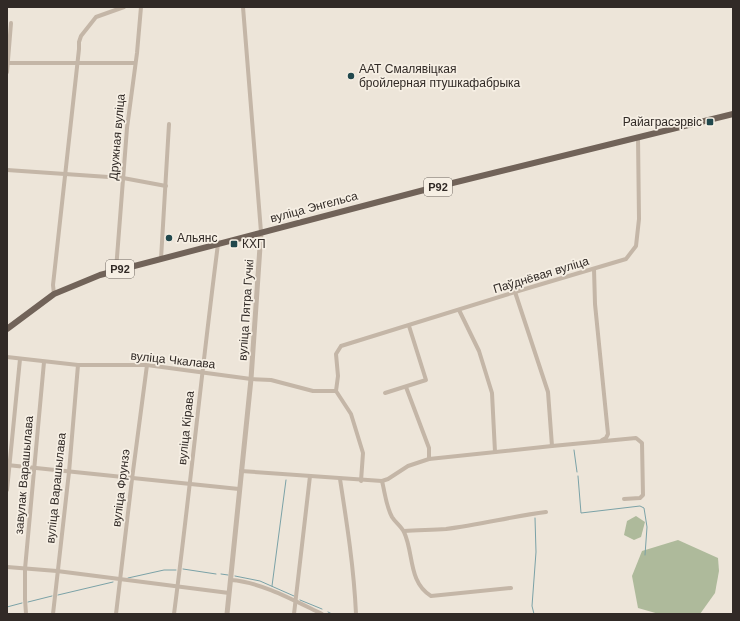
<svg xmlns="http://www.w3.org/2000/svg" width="740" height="621" font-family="Arial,sans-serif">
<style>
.green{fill:#aeba9b}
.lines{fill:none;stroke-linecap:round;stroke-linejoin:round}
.stream{stroke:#7ba2a7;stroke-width:1}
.minor{stroke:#c4b6a7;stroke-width:4}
.tertiary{stroke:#c4b6a7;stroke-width:5}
.primary{stroke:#716359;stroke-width:6}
.poi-dot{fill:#21484d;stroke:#f6efe4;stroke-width:1.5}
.labels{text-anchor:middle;stroke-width:3.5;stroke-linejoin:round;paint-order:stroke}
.shield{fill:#f6efe4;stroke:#6c655f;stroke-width:1}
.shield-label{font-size:11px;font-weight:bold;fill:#312a26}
.poi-label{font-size:12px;fill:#312a26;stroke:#f6efe4;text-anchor:start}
.street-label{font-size:12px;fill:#312a26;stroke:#f6efe4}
</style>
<rect width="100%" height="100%" fill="#ede5d9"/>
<g class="green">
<path d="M636,516l9,6 -4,15 -7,3 -10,-5 3,-14z"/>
<path d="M678,540l40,18 1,13 -4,22 -15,21h-41l-21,-6 -6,-32 10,-25z"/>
</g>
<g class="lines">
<g class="stream">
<path d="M574,450l3,22"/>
<path d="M578,476l3,37 59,-7 4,2 3,19 -2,28"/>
<path d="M183,569l33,5"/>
<path d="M221,574l7,1"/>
<path d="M235,576l25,5 34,15"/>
<path d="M128,578l36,-8h12"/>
<path d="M272,586l14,-106"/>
<path d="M58,595l55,-13"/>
<path d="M300,600l22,9"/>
<path d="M28,602l24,-6"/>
<path d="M7,607l15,-4"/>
<path d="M328,612l4,2"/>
<path d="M534,614l-2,-8 4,-54 -1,-34"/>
</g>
<g class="minor">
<path d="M243,7l18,225"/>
<path d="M7,63h128"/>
<path d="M7,72l4,-49"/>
<path d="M7,170l116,8 43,8"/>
<path d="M161,259l8,-135"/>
<path d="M594,269l1,35 13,130 -2,4 -4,2"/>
<path d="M116,270l11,-142 10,-75 4,-46"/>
<path d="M515,292l33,100 4,54"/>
<path d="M54,294l-1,-9 26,-236v-7l2,-6 15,-19 28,-10"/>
<path d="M459,310l20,41 13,42 3,59"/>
<path d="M7,357l71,8h69l104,14 20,1 42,11h23"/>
<path d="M406,387l23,61v11"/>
<path d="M385,393l41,-13 -17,-54"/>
<path d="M7,465l232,24"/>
<path d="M241,471l141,10 6,-2 20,-13 21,-7 123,-13 84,-8 6,5 1,52 -3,3 -16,1"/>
<path d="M340,479c7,45 14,90 16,135"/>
<path d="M361,481l2,-28 -12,-39 -15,-23 2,-15 -2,-22 5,-8 174,-54 111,-33 10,-13 3,-27 -1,-82"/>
<path d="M382,481c3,12 4,25 10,36 3,5 9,9 12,15 10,21 4,50 27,64l80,-8"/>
<path d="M7,490l13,-131"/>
<path d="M404,531c14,-1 28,-1 42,-2 34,-4 67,-13 100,-17"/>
<path d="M7,567l50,4 172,22"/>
<path d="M231,580c30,2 64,21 91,34"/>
<path d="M26,614l-1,-15v-30l19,-207"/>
<path d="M53,614l16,-142 9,-107"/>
<path d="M116,614l16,-135 15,-114"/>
<path d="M174,614c16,-123 28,-247 44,-370"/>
<path d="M294,614l16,-138"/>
</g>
<path class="tertiary" d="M227,614l24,-235 10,-147"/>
<path class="primary" d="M7,329l47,-35 46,-19 324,-85 309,-76"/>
</g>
<g class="poi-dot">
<circle cx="351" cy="76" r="4"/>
<rect x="706" y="118" width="8" height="8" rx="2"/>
<circle cx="169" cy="238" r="4"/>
<rect x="230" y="240" width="8" height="8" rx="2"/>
</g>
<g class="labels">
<g class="shield">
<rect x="424" y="178" width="28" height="18" rx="3"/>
<rect x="106" y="260" width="28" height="18" rx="3"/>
</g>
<g class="shield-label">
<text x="438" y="191">Р92</text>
<text x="120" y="273">Р92</text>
</g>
<g class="poi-label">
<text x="359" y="73">ААТ Смалявіцкая<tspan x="359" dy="14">бройлерная птушкафабрыка</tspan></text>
<text x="702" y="126" text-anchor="end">Райаграсэрвіс</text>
<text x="177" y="242">Альянс</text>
<text x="242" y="248">КХП</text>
</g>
<g class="street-label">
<text transform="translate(117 137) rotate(-85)" y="4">Дружная вуліца</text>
<text transform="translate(314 207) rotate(-15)" y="4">вуліца Энгельса</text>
<text transform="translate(541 275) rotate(-17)" y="4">Паўднёвая вуліца</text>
<text transform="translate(246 310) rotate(-86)" y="4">вуліца Пятра Гучкі</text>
<text transform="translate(173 360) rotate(6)" y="4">вуліца Чкалава</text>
<text transform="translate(186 428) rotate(-84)" y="4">вуліца Кірава</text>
<text transform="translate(24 475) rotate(-85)" y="4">завулак Варашылава</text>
<text transform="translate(56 488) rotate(-84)" y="4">вуліца Варашылава</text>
<text transform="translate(121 488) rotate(-83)" y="4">вуліца Фрунзэ</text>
</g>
</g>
<rect width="740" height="621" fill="none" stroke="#312a26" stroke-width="16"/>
</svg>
